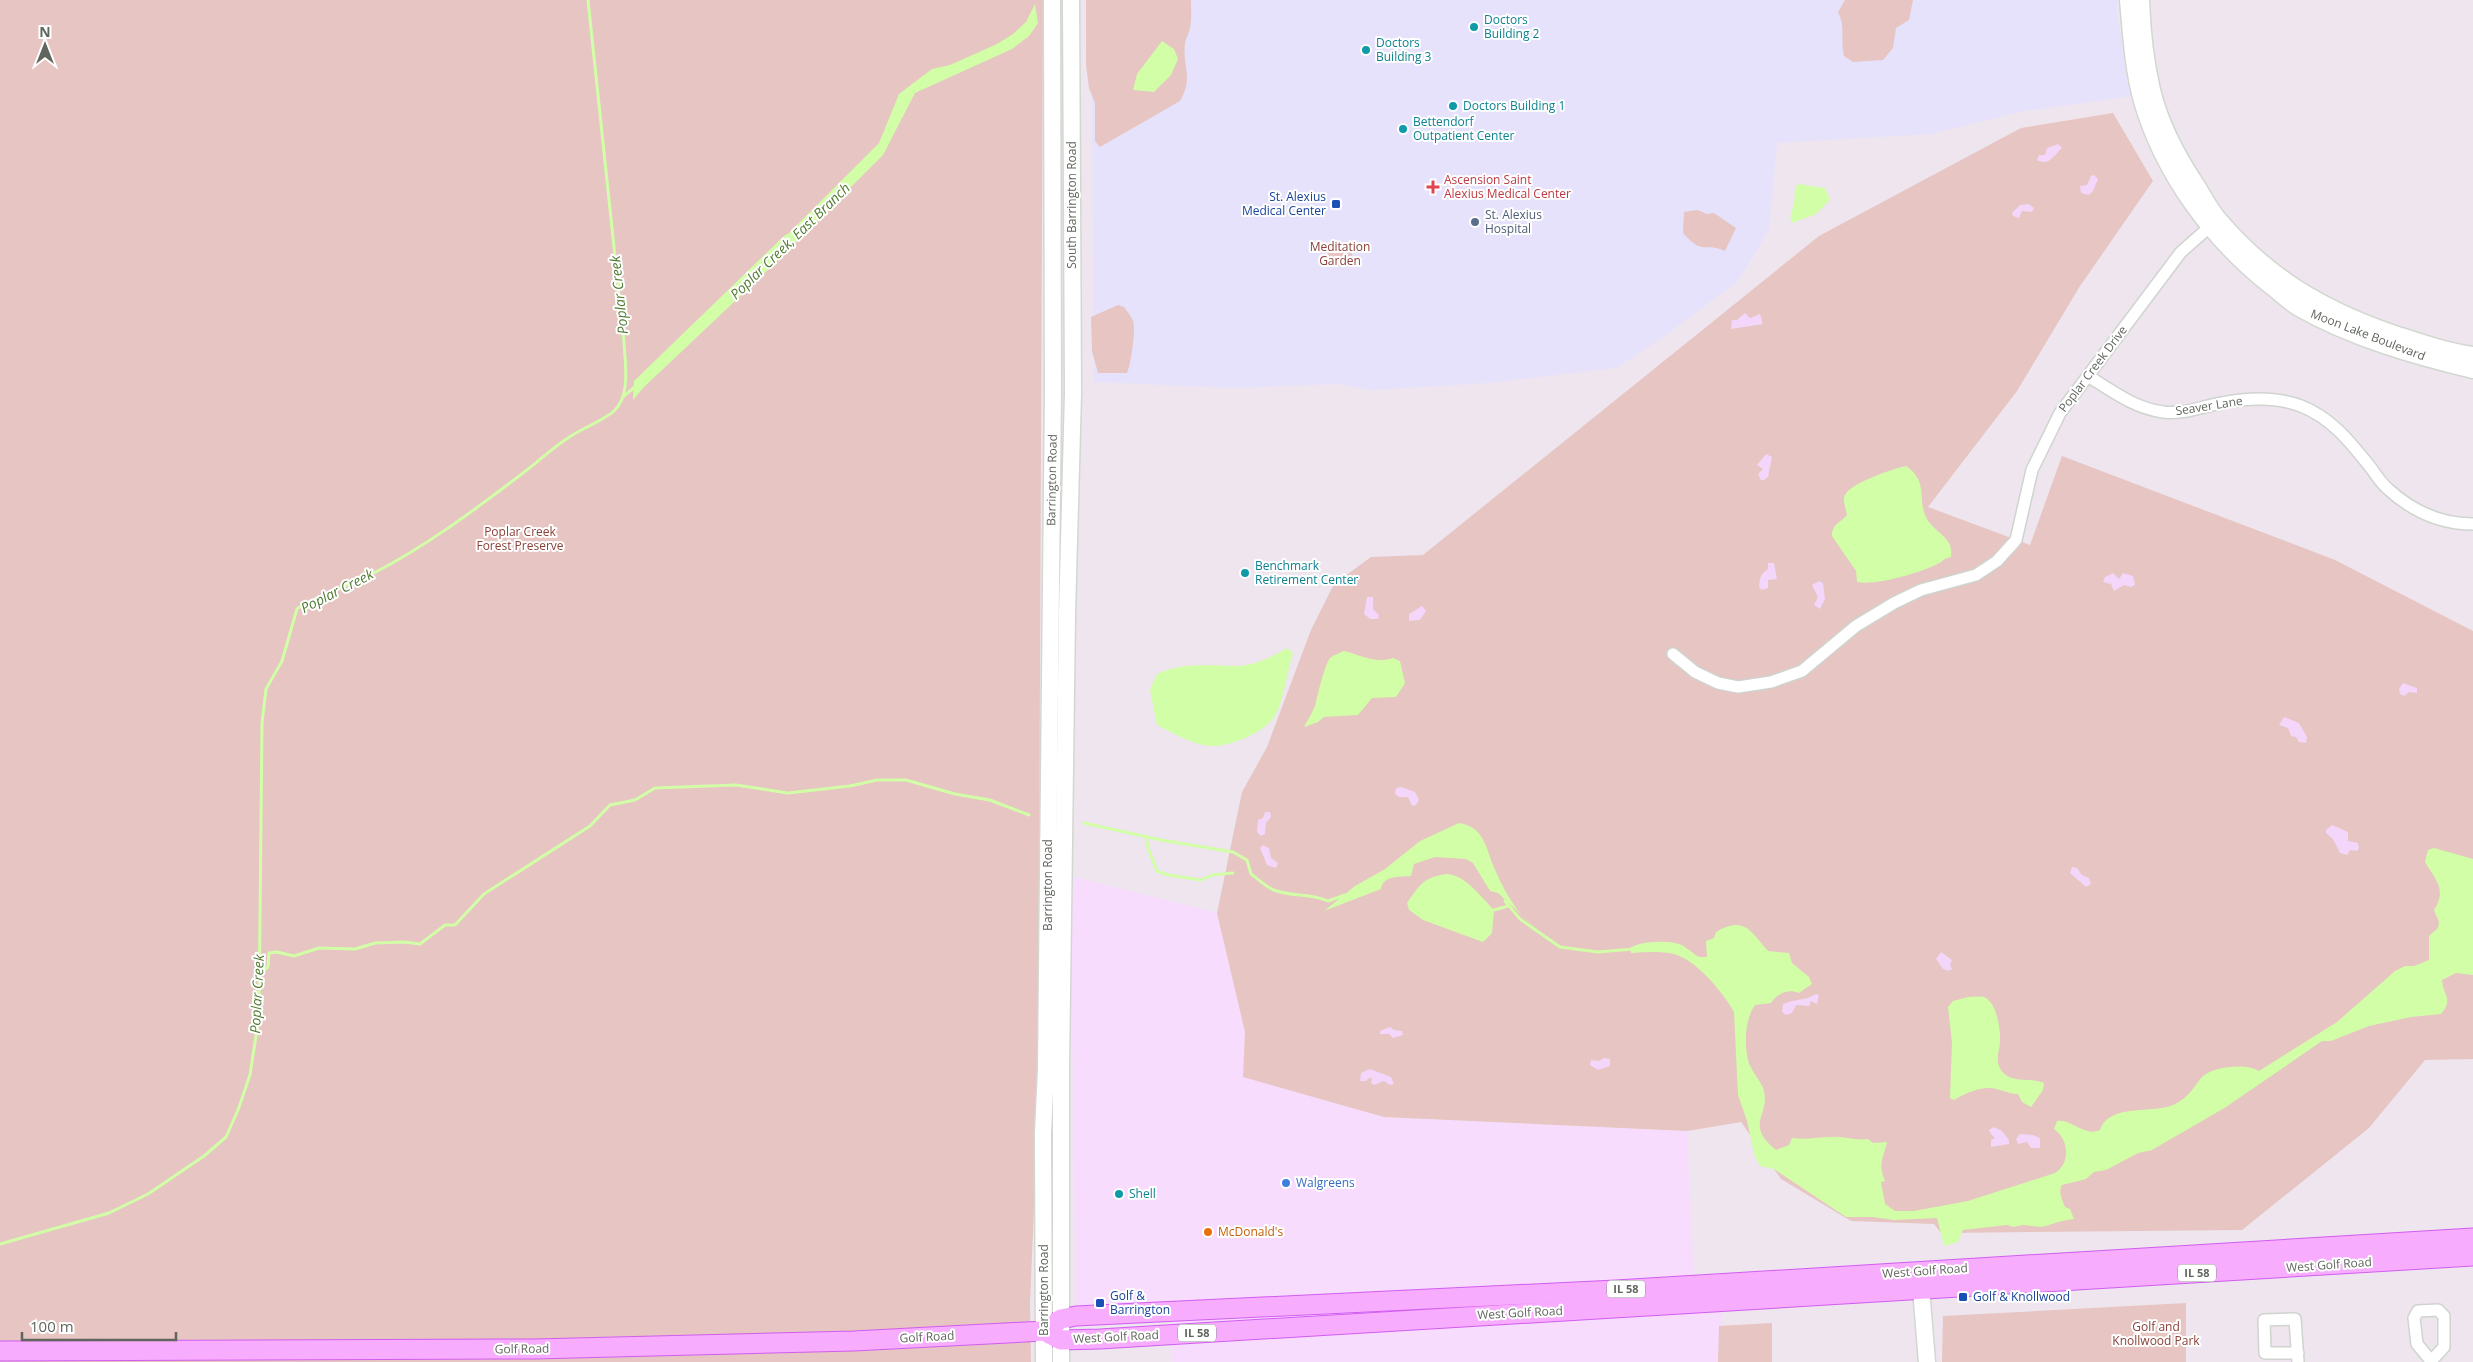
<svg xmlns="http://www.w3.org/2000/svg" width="2473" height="1362" font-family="'Open Sans',sans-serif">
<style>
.commercial{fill:#f8dcfe}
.medical{fill:#e6e2fb}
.green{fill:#e6c5c2}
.sand{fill:#f4d6fa}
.water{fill:#d2fea7}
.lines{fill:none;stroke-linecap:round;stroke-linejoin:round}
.stream{stroke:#d2fea7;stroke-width:3}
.street-casing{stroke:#cfd4ce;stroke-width:14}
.secondary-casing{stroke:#d2d8d0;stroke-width:19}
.primary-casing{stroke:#d15df0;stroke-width:21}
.street{stroke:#fff;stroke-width:11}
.secondary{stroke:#fff;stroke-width:16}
.primary{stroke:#f7acfe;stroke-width:19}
.culture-dot{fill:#0f9aa8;stroke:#fff;stroke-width:2}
.health-dot{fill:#e0444e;stroke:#fff;stroke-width:2}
.transit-dot{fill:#1a4fb4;stroke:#fff;stroke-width:2}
.service-dot{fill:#5c6f8a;stroke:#fff;stroke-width:2}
.shop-dot{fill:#3f7fe0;stroke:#fff;stroke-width:2}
.food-dot{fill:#e8710a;stroke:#fff;stroke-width:2}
.labels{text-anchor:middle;stroke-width:4;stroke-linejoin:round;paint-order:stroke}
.shield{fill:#fff;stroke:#90948e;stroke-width:1}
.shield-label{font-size:11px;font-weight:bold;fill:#60665d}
.culture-label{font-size:12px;fill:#0d838f;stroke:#fff;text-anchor:start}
.health-label{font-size:12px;fill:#be3a42;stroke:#fff;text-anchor:start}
.transit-label{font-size:12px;fill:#164399;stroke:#fff;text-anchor:start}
.street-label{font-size:12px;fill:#60665d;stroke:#fff}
.service-label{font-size:12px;fill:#4e5e75;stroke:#fff;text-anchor:start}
.park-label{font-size:12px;fill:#8a4138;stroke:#fff}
.shop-label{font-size:12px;fill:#366cbe;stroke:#fff;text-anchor:start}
.food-label{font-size:12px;fill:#c56008;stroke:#fff;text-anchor:start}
.water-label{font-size:14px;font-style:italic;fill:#517c32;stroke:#fff}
</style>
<rect width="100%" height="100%" fill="#eee5ef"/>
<path class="commercial" d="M1070,876l147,37 28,119 -2,44 141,41 303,14 8,179 27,-3 -4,55h-546l-1,-58 -95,2z"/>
<path class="medical" d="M1091,0h1026v15l16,81 -109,15 -93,23 -154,9 -8,87 -31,51 -75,56 -47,31 -128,15 -118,7 -33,-6 -105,4 -138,-6z"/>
<g class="green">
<path d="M0,0h1043l-5,1113 -8,190 1,59h-1031z"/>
<path d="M1086,0h105c0,9 1,19 -1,28 -1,5 -4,10 -5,15 -3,23 9,35 -5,58l-80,46 -5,-6v-38l-6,-15 -3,-23z"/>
<path d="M1845,0h68l-4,20 -13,8 -3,20 -10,12 -30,2 -9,-6c-4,-15 2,-30 -6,-44z"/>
<path d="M2113,113l40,68 -73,105 -63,105 -89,116 102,38 32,-89 273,104 138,71v428l-48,1 -56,68 -127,102 -301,3 -7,-9 -83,-3 -70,-42 -40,-57 -54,9 -303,-14 -141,-40 2,-45 -28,-119 25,-121 25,-45 44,-117 23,-46 37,-27 52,-2 396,-319 202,-108z"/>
<path d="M1697,210l10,4 7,-1 22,15 -11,23c-23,-10 -20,6 -42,-18l1,-21z"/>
<circle cx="1340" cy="254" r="12"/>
<path d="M1118,305l6,2c3,4 7,9 9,14 3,8 -2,44 -6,52h-29l-6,-22 -1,-34z"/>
<path d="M2186,1303v59h-244l1,-46z"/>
<path d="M1772,1323v39h-54l1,-36z"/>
</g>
<g class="sand">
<path d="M2058,144l4,4c-8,7 -13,19 -25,12l2,-5h6l2,-7z"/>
<path d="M2094,175l4,4 -5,12 -4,4 -8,-2 -1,-7 7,-1 4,-9z"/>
<path d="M2029,204l5,4 -2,4 -10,-1 -3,7 -6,-2 -1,-3 8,-8z"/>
<path d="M1745,313l5,5 10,-4 3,10 -32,5 1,-9h5z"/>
<path d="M1766,454l6,3 -4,20 -4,3h-3l-3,-6 5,-5 -6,-4z"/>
<path d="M1768,563h6l3,16 -9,1v8l-6,2 -3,-3c1,-10 1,-12 9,-18z"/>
<path d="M2113,573l6,6 4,-6 10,3 2,9 -4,2 -7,-2 -10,6 -3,-7 -8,-2 2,-5z"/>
<path d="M1819,581l4,2 2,16 -5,10 -6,-4 4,-8 -6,-12z"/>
<path d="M1367,597h6v12l6,6 -1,4h-8l-6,-5z"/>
<path d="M1422,606l4,5 -6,9 -11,1v-7z"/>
<path d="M2403,683l14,5v5l-8,-1 -5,4 -4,-2 -1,-5z"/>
<path d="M2284,717l15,6 8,14 -1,6 -7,-1 -3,-5 -5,-1 -3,-8 -9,-3z"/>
<path d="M1401,787l14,5 4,8 -3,5 -4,1 -4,-9h-9l-4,-3 1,-6z"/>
<path d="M1265,812h5l1,5 -5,6 -1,11 -4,2 -4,-4 1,-12 5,-2z"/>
<path d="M2332,825l16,7v9l10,2 1,5 -2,3 -7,-1 -3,5 -7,-2 -7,-14 -7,-6v-3z"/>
<path d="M1263,845l6,3 2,10 7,5 -2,5 -9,-3 -7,-17z"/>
<path d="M2072,867l5,1 5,7 7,3 2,6 -5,3 -16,-14z"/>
<path d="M1941,952l11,8 -2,5 2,4 -3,2 -6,-2 -7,-10z"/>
<path d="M1816,994l3,1 -2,9 -6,-3 -2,5 -13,-1 -4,8 -6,2 -4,-3 1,-8c11,-5 22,-3 33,-10z"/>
<path d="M1390,1027l4,3 8,1 1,4 -10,3 -4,-4h-9v-3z"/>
<path d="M1604,1058l6,1v7l-12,4 -8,-5 1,-5 8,1z"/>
<path d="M1370,1069l21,8 3,7 -4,1 -6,-4 -10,4 -3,-2 1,-5h-3l-3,3h-6l1,-8z"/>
<path d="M1994,1127l8,4 7,9v4l-18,3v-7l4,-2 -5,-5 -1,-3z"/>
<path d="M2020,1134l13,1 7,3v10h-9l-4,-6 -9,2 -2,-5z"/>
</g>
<g class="water">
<path d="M1035,4l3,19 -9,13 -17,13 -97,44 -32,62 -114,114 -125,118 -11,13 1,-19 150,-145 5,-3 90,-90 20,-49 33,-25 18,-4 47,-21 16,-10 13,-12z"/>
<path d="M1162,41l12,8 4,10 -7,16 -17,17 -21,-2 4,-16z"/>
<path d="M1798,184l27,4 5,12 -14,14 -24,9c-4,-8 1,-12 2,-20 2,-8 -2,-11 4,-19z"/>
<path d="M1906,466c24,17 10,33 21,53 9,15 27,18 24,38 -5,1 -6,2 -10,5 -17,10 -65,24 -84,20l-1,-11 -24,-35c0,-12 8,-13 15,-21 -1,-6 -5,-15 -2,-20 6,-12 47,-26 61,-29z"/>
<path d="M1287,648l6,5c-6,18 -9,47 -18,63 -10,16 -45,31 -64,30 -18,-1 -38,-13 -54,-21l-7,-35 7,-16c26,-12 52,-8 80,-8 16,0 36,-9 50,-18z"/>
<path d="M1344,651c17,4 31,13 49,7l7,3 5,22 -9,14 -24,1 -14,17 -34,2 -6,5 -14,5c4,-8 10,-16 12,-25 2,-9 9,-38 14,-44 3,-3 10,-5 14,-7z"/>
<path d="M1459,823c27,4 27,28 37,49 5,11 11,23 18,33 7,11 17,19 27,28l-43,-40 -8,-2 -17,-28 -7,-4 -31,-2 -21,7 -3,12c-11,1 -28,-1 -30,13l-57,22 31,-25 30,-17 35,-28z"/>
<path d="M2434,848l39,11v116l-17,-2 -14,7c1,16 12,18 -1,34l-30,3 -42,9 -38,15h-9l-96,66 -74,43 -14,3 -32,17 -12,2 -8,7 -24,6c-4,7 0,15 3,22l5,2 4,10c-10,1 -19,4 -28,7 -10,3 -20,-4 -32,1l-7,-2 -44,5 -5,12 -14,4 -7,-28 -43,2 -21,-3h-27l-72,-48 -14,-3 -6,-12 -7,-33 -9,-26 -4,-83c-11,-20 -38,-52 -60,-58 -14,-3 -29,-2 -43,-1l-1,-5c10,-7 37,-8 49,-4 7,2 14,10 20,13h8l-1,-16 8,-3 2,-6c29,-17 35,0 52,19l21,2 3,10 17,14 3,7 -13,9c-11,-5 -22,1 -28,10l-16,2c-10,14 -11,38 -7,55 3,12 13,20 16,31 6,25 -20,33 12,59l13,-5 3,-7c13,2 26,-1 40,-1 12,-1 23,4 36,2l5,4 14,-1c-4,17 -9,22 -2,39l-4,1 4,22 10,7h19l54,-10 87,-28c16,-11 14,-33 -1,-44l3,-8c17,-2 25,16 43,9 9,-27 52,-16 73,-25 16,-7 20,-18 30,-29 12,-10 43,-13 56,-5l78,-49 58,-51 10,-5h9l15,-6v-24l9,-8 1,-6 -5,-12c13,-20 2,-30 -9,-48l3,-12z"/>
<path d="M1446,874c19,0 35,23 48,36l-2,23 -9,9 -60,-22 -14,-10 -2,-7c13,-18 15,-25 39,-29z"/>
<path d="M1968,997c5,0 11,-1 16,0 13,5 17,34 16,46 -1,9 -5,18 1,27 9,14 29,7 43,13l-1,7 -12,17 -9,-5 -4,-8c-10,0 -19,-6 -29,-6 -12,0 -25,6 -35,12l-4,-2 2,-55 -4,-36 5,-6z"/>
</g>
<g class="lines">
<g class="stream">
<path d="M623,397l14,-12"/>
<path d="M1084,823l77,17 72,12 14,8 4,14c7,5 15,13 23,16 17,7 37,3 54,11l17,-6"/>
<path d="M1146,837l2,11 9,23 11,4 33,5 11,-5 21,-2"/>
<path d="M1505,901l15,18 40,28 38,5 35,-3"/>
<path d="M1494,910l14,-4"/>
<path d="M260,973l8,-6 1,-14 8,-1 17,4 25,-8 36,1 20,-6 29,-1 16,2 25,-19h10l29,-31 106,-68 20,-21 25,-5 20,-12 81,-3 52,8 62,-7 27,-6h29l49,14 35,6 39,15"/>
<path d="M0,1244l109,-31 39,-19 56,-38 22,-19 12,-27 12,-35 9,-59 3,-293 4,-34 16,-28 15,-52c4,-5 63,-29 75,-35 53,-27 104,-65 151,-101 15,-11 29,-25 45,-35 12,-9 35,-17 46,-27 17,-16 11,-47 10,-69l-36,-342"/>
</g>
<defs>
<g id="street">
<path d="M2088,376c24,15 46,32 75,36 21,3 39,-6 59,-9 25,-5 55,-6 79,3 31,12 50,37 70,62 5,7 10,15 17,21 24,22 52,35 85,35"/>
<path d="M1673,654l22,18 23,11 20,4 33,-5 31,-11 54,-45 38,-23 27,-13 55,-15 21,-14 19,-21 16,-70 28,-57 121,-161 34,-30"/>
<path d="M2298,1353h-33l-1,-33 31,-1 3,43"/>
<path d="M2432,1360l12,-13v-31l-6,-6 -20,1 -4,7 3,26 15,18"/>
</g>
<g id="secondary">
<path d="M2128,0c3,33 5,69 14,101 21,73 71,140 130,186 9,7 17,15 27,21 53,30 115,48 174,62"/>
<path d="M2141,0c1,31 4,60 11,90 8,34 24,64 43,93 8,12 15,27 25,38 47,55 101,87 169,111 28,9 55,19 84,23"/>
<path d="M1920,1277l7,85"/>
<path d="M1044,1362l-1,-229 3,-64 7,-677 -1,-392"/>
<path d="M1061,1362v-294l6,-453 6,-222 -2,-393"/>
</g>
<g id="primary">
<path d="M1044,1331l17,-12 15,-3 540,-26 857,-52"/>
<path d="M1044,1331l17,9 39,-1 1373,-83"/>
<path d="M0,1351l535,-2 319,-8 190,-10"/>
</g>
</defs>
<use href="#street" class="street-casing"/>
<use href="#secondary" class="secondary-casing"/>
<use href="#primary" class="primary-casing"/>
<use href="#street" class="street"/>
<use href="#secondary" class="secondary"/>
<use href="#primary" class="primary"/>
</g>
<g class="culture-dot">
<circle cx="1474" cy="27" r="5"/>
<circle cx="1366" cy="50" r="5"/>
<circle cx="1453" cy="106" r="5"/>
<circle cx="1403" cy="129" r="5"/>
<circle cx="1245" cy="573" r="5"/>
<circle cx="1119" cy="1194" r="5"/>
</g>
<path class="health-dot" d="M1430.5 179.5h5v5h5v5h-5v5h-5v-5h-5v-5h5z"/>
<g class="transit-dot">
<rect x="1331" y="199" width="10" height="10" rx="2.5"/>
<rect x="1958" y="1292" width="10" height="10" rx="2.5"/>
<rect x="1095" y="1298" width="10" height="10" rx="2.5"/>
</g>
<circle class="service-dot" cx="1475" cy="222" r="5"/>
<circle class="shop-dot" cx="1286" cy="1183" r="5"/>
<circle class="food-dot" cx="1208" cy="1232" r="5"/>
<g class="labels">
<g class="shield">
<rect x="2178" y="1264.5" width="38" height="17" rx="4"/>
<rect x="1607" y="1280.5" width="38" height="17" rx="4"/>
<rect x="1178" y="1324.5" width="38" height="17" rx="4"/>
</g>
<g class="shield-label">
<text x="2197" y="1277">IL 58</text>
<text x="1626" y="1293">IL 58</text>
<text x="1197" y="1337">IL 58</text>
</g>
<g class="culture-label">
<text x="1484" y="24">Doctors<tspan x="1484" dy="14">Building 2</tspan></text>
<text x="1376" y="47">Doctors<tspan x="1376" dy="14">Building 3</tspan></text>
<text x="1463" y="110">Doctors Building 1</text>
<text x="1413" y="126">Bettendorf<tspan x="1413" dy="14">Outpatient Center</tspan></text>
<text x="1255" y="570">Benchmark<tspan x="1255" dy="14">Retirement Center</tspan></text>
<text x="1129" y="1198">Shell</text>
</g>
<g class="health-label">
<text x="1444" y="184">Ascension Saint<tspan x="1444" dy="14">Alexius Medical Center</tspan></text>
</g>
<g class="transit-label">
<text x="1326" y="201" text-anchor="end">St. Alexius<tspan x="1326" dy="14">Medical Center</tspan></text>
<text x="1110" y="1300">Golf &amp;<tspan x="1110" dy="14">Barrington</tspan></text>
<text x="1973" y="1301">Golf &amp; Knollwood</text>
</g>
<g class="street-label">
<text transform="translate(1072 205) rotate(-90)" y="4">South Barrington Road</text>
<text transform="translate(2368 335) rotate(21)" y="4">Moon Lake Boulevard</text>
<text transform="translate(2093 369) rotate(-53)" y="4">Poplar Creek Drive</text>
<text transform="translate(2209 406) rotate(-9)" y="4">Seaver Lane</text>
<text transform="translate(1052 480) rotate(-89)" y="4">Barrington Road</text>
<text transform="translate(1048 885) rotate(-90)" y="4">Barrington Road</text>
<text transform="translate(2329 1265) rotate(-4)" y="4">West Golf Road</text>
<text transform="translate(1925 1271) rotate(-4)" y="4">West Golf Road</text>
<text transform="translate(1044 1290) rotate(-90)" y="4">Barrington Road</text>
<text transform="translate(1520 1313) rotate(-3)" y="4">West Golf Road</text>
<text transform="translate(927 1337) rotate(-3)" y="4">Golf Road</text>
<text transform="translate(1116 1337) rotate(-3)" y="4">West Golf Road</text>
<text transform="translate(522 1349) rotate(-1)" y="4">Golf Road</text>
</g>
<g class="service-label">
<text x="1485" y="219">St. Alexius<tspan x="1485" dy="14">Hospital</tspan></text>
</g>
<g class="park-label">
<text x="1340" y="251">Meditation<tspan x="1340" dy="14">Garden</tspan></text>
<text x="520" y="536">Poplar Creek<tspan x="520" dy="14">Forest Preserve</tspan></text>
<text x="2156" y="1331">Golf and<tspan x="2156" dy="14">Knollwood Park</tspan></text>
</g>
<g class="shop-label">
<text x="1296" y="1187">Walgreens</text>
</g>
<g class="food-label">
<text x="1218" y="1236">McDonald's</text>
</g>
<g class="water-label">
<text transform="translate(790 241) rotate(-44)" y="5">Poplar Creek, East Branch</text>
<text transform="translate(619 295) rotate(-96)" y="5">Poplar Creek</text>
<text transform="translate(337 591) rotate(-27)" y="5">Poplar Creek</text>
<text transform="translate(257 994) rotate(-87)" y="5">Poplar Creek</text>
</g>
</g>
<g transform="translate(45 45)" stroke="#ffffff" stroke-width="4" paint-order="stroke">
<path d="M0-4L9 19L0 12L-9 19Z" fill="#60665d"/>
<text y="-8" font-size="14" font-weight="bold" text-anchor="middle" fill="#60665d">N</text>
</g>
<path d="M22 1332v8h154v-8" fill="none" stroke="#60665d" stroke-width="2.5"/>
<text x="30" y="1332" font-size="15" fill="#60665d" stroke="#ffffff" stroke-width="4" paint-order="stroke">100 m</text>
</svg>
